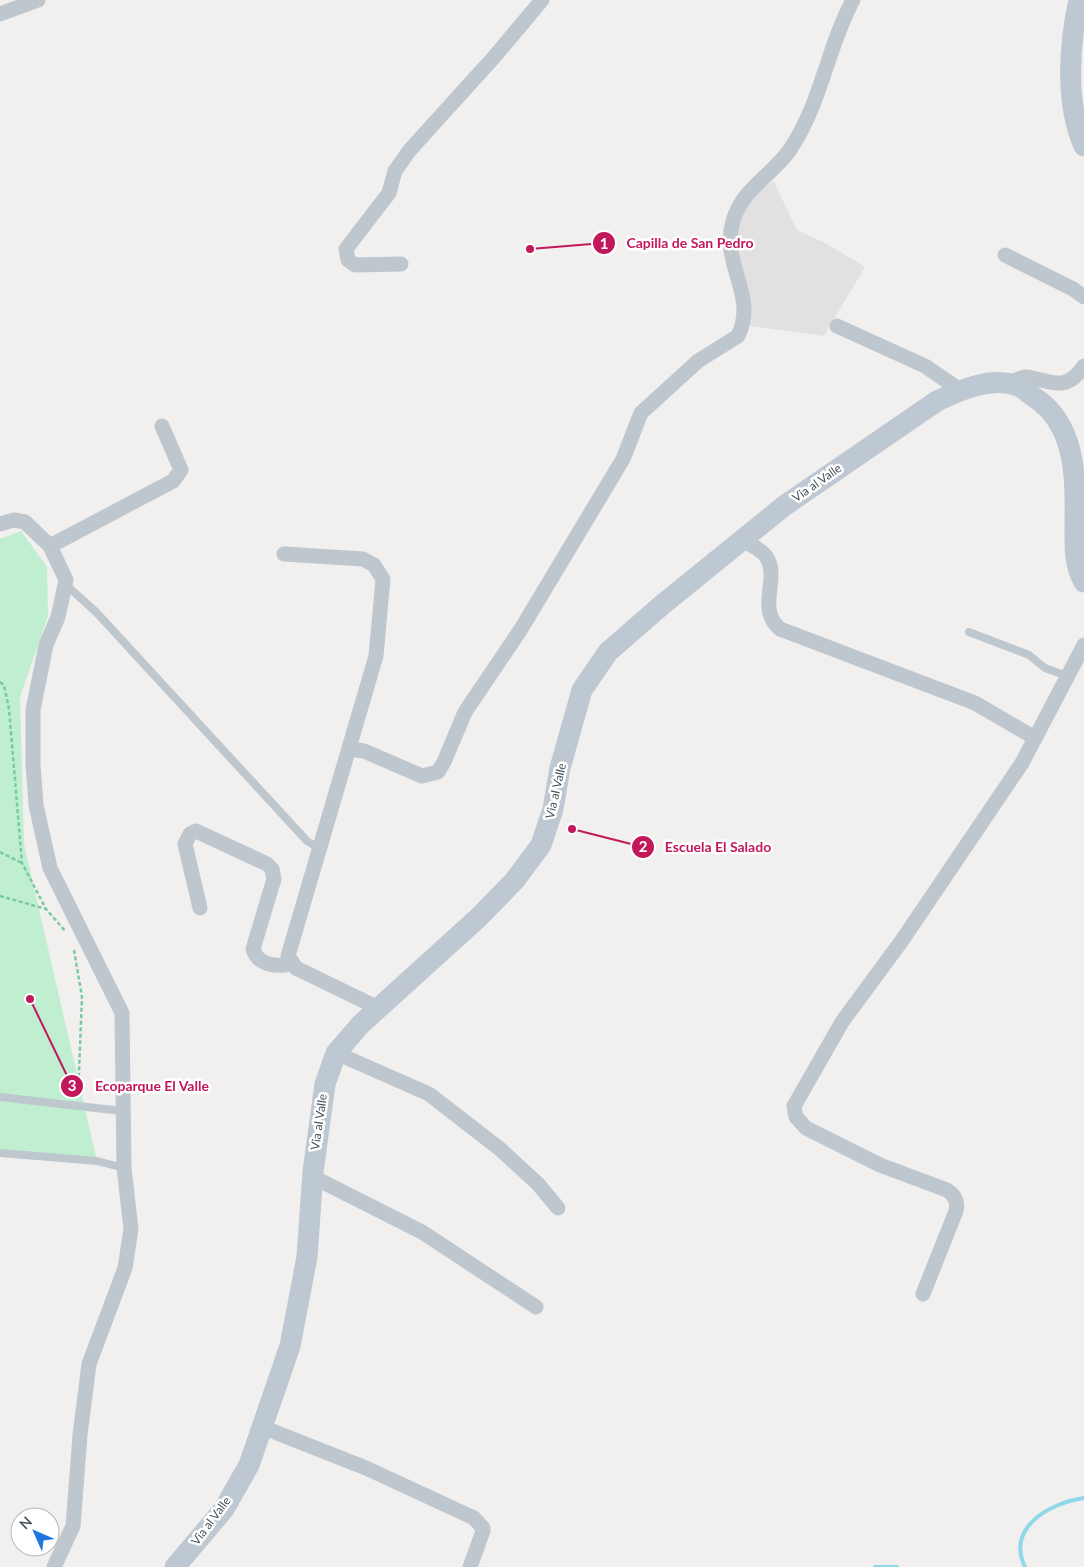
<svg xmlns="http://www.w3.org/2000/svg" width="1084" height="1567" font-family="Lato,sans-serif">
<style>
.education{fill:#e3e0e1}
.green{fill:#bfeed1}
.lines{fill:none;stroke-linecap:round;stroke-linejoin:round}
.stream{stroke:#8ed8e9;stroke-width:4}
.path{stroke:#78cba1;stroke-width:2.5;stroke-dasharray:4 2.5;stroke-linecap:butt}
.lane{stroke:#bec7ce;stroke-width:8}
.street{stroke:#bec7ce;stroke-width:15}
.secondary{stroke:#bec8d3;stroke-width:21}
.labels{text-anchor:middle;stroke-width:5;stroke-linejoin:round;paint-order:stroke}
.street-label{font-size:12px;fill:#48535c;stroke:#fff}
.leader{fill:none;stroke:#c2185b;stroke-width:2}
.callout-dot{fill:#c2185b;stroke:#fff;stroke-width:2}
.mark-label{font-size:15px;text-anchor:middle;font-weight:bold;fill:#fff}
.callout-label{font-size:14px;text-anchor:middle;font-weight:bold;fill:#c2185b;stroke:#fff;stroke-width:5;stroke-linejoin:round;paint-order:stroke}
</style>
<rect width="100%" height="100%" fill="#f2efef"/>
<path class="education" d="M774,182l23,48 30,14 38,23 -41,69 -73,-10 -13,-42 -2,-70 24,-28z"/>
<path class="green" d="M21,531l26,36 1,49 -28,81 4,147 73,317 -97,-8v-614z"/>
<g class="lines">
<g class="stream">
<path d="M875,1567h22"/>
<path d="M1025,1567c-19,-40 25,-64 59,-69"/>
</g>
<g class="path">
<path d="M0,682l4,3 5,24 13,154 24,46 20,23"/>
<path d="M0,852l22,11"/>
<path d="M0,896l46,13"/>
<path d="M74,950l8,47 -4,99"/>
</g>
<g class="lane">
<path d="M65,584l31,28 211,229 11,7"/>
<path d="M969,632l60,23 16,13 22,8"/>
<path d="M0,1097l122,14"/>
<path d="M0,1153l97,8 27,7"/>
</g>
<g class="street">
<path d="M0,14l38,-14"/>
<path d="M1005,255l68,34 11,8"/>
<path d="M401,264l-46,1 -7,-5 -2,-11 43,-56 6,-22 14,-20 86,-95 47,-56"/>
<path d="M837,326l88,40 35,24"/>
<path d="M1007,384c6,-2 13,-7 19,-7 24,3 39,17 58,-11"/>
<path d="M0,524l14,-4 11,2 25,24 16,34 -8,37 -12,28 -13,65v54l3,41 14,63 72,145 2,155 7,61 -6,39 -36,96 -9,71 -7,91 -19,41"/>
<path d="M742,540c7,4 18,9 23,15 17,21 -10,53 15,74l195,74 60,35"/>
<path d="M50,546l123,-65 8,-11 -19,-44"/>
<path d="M284,554l79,5 11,6 9,14 -7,77 -88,300 8,12 76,37 4,6"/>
<path d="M349,749l15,2 58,25 16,-4 6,-10 21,-50 56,-83 102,-170 18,-46 57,-52 40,-25c20,-41 -18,-72 -5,-115 9,-32 38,-45 56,-70 32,-46 38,-103 64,-151"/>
<path d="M200,908l-15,-64 5,-10 6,-3 71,33 5,5 2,10 -21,70c5,17 24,18 38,15"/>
<path d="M336,1053l93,41 71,55 38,35 20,24"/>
<path d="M313,1177l109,55 114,75"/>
<path d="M923,1294l33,-83c2,-9 -1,-16 -9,-21l-67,-25 -74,-37 -10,-11 -2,-11 48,-84 61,-83 119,-176 62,-118"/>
<path d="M262,1427l104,41 108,50 9,10v3l-13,36"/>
</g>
<g class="secondary">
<path d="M1079,0c-10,45 -14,103 5,146"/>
<path d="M175,1567l49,-58 25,-44 41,-119 17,-89 6,-85 12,-88 11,-31 25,-29 117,-106 37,-38 26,-35 12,-36 7,-41 22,-78 26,-38 54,-47 122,-99 153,-105c23,-11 55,-25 81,-15 6,2 11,8 16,11 46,30 41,89 41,137 0,16 0,33 9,48"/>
</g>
</g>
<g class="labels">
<g class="street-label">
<text transform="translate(817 483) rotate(-35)" y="4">Via al Valle</text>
<text transform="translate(556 791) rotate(-77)" y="4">Via al Valle</text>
<text transform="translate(319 1122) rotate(-82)" y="4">Via al Valle</text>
<text transform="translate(211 1521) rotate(-53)" y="4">Via al Valle</text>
</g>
</g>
<path class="leader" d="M530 249L604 243M572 829L643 847M30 999L72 1086"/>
<g class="callout-dot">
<circle cx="530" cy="249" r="5"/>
<circle cx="572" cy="829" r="5"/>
<circle cx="30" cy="999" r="5"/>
<circle cx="604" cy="243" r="12"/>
<circle cx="643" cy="847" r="12"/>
<circle cx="72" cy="1086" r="12"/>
</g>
<g class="mark-label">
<text x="604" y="249">1</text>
<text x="643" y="852">2</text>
<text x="72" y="1091">3</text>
</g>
<g class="callout-label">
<text x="690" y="248">Capilla de San Pedro</text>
<text x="718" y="852">Escuela El Salado</text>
<text x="152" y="1091">Ecoparque El Valle</text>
</g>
<g transform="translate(35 1532) rotate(315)"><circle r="24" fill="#ffffff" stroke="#b6babe"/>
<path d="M0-4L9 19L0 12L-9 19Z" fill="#1f74dd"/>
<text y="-8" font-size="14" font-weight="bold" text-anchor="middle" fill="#48535c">N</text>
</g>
</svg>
